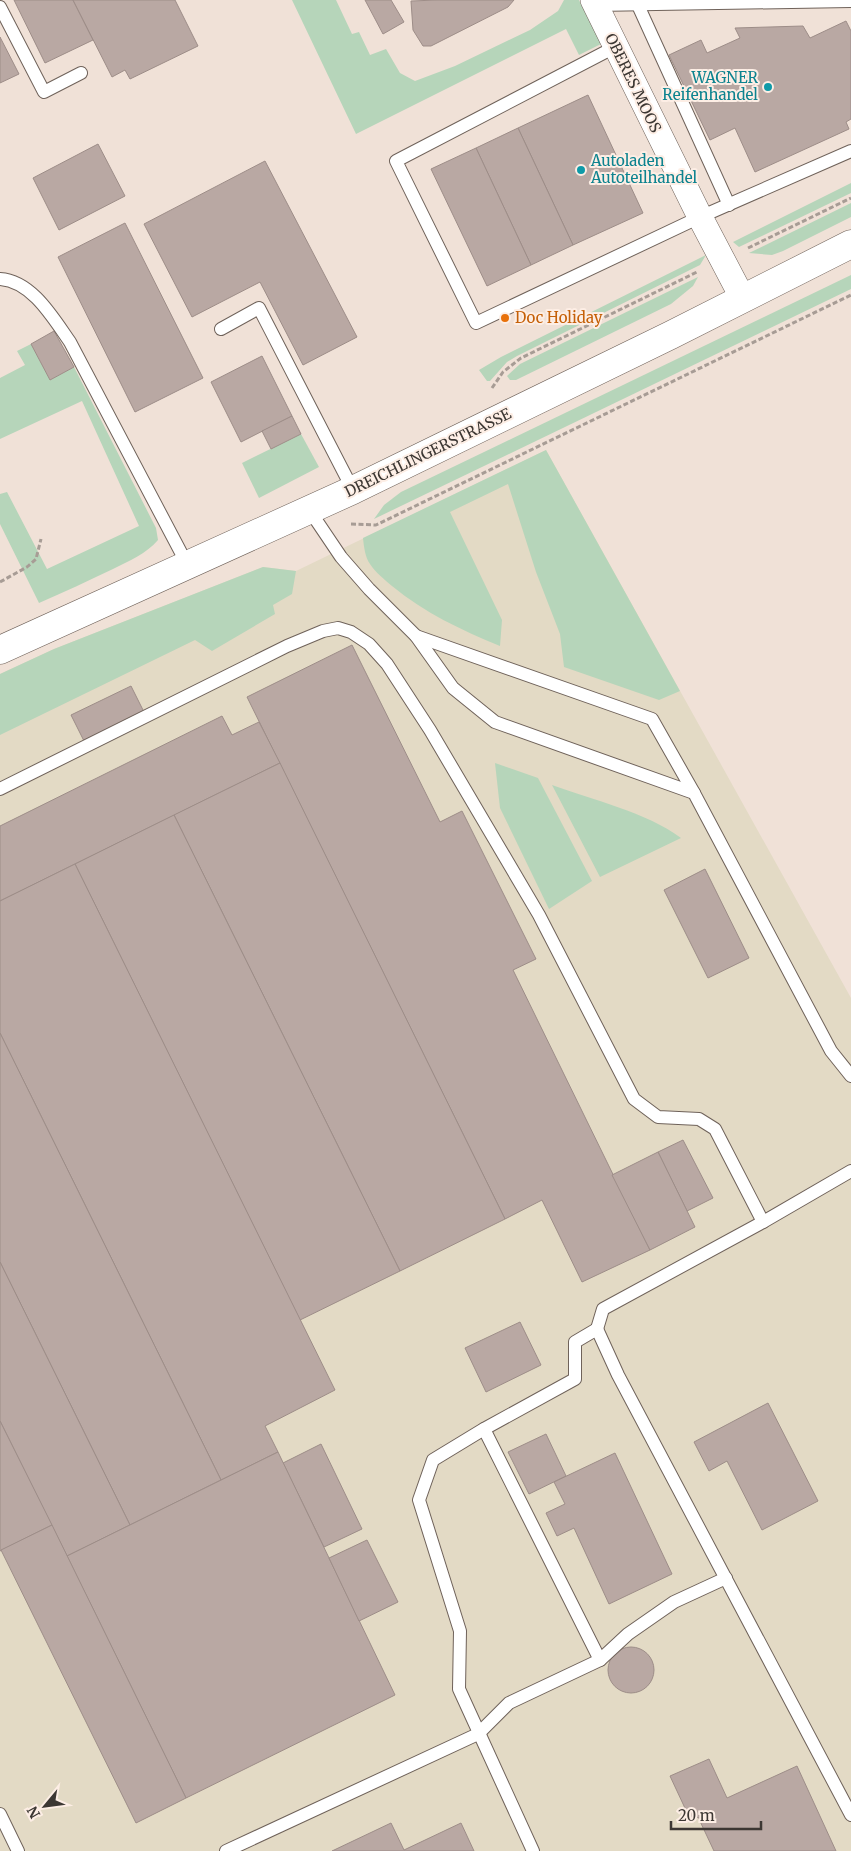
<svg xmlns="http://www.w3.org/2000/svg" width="851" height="1851" font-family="Merriweather,serif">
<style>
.industrial{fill:#e3dac5}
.green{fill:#b6d5ba}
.building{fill:#b9a8a3;stroke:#9d8d88}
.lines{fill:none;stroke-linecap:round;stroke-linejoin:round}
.service-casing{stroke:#6f625a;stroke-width:14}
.minor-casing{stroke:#6f625a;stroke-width:26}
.tertiary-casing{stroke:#6f625a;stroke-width:29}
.path{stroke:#a79c95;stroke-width:3;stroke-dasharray:5 2.5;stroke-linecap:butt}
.service{stroke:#fff;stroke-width:12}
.minor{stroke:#fff;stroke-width:25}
.tertiary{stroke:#fff;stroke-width:28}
.culture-dot{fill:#0f9aa8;stroke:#fdeee5;stroke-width:2}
.food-dot{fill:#e8710a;stroke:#fdeee5;stroke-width:2}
.labels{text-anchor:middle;stroke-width:4;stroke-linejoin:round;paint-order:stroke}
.culture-label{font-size:15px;fill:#0d838f;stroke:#fdeee5;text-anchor:end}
.street-label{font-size:15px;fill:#3c3733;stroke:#fdeee5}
.food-label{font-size:15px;fill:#c56008;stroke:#fdeee5;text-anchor:start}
</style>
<rect width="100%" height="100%" fill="#f0e1d7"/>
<path class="industrial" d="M546,450l305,548v853h-851v-1177l54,-25 209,-82 33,4z"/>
<g class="green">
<path d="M292,0h44l16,34 7,-2 11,23 16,-6 14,24 15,8 40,-15 75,-36 28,-19 6,-11h15l22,44 -22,11 -13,-26 -210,105z"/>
<path d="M851,183v10l-112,54 -6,-5z"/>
<path d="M851,203v14l-68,34 -11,4 -23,-2z"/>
<path d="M706,255l-6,10 -183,91 -10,6 -17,19h-3l-8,-11 22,-13z"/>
<path d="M851,275v14l-477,230 10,-14 17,-13z"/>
<path d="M698,277l-5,9 -22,18 -155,76h-6l-3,-4 13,-12z"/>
<path d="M31,344l19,36 24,-13 82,161 2,12c-12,14 -29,21 -45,29 -25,12 -49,23 -74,34l-39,-79v-30l7,-2 40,77 92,-43 -57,-125 -82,38v-61l25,-13 -8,-14z"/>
<path d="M301,434l18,33 -60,31 -17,-35z"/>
<path d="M546,450l134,241 -21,9 -95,-33 -4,-33 -24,-62 -28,-88 -58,28 52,108 -2,26c-39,-16 -75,-33 -108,-60 -7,-6 -17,-14 -22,-22 -5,-7 -6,-17 -7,-26z"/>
<path d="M263,567l33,4 -4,23 -19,11 2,9 -63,37 -17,-11 -195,95v-61l54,-25z"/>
<path d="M495,763l43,15 54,103 -43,28 -49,-101z"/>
<path d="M552,785c41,15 94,27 129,53l-81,39z"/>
</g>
<g class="building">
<path d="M14,0h59l20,40 -48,23z"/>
<path d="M73,0h102l23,46 -68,33 -5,-9 -13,7z"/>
<path d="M365,0h26l13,22 -21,12z"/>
<path d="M437,0h77l-6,7 -77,39h-8l-10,-16 -2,-29z"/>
<path d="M846,21l5,10v88l-5,3 3,7 -94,43 -20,-44 -25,12 -41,-85 32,-15 6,13 33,-15 -5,-10 68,-2 7,12z"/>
<path d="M0,37l19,37 -19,9z"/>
<path d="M588,95l55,118 -70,32 -55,-117z"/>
<path d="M518,128l55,117 -42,20 -55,-117z"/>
<path d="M98,144l27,52 -66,34 -26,-52z"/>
<path d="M476,148l55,117 -44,21 -56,-117z"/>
<path d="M265,161l92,176 -54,28 -43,-83 -68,35 -48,-93z"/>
<path d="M125,223l78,155 -68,34 -77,-155z"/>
<path d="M54,331l20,36 -24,13 -19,-36z"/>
<path d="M262,356l30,60 -51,26 -30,-60z"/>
<path d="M292,416l9,18 -30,15 -9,-18z"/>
<path d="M352,645l88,177 22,-11 74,148 -23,11 137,280 -68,32 -40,-82 -37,19 -258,-522z"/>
<path d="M131,686l15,30 -60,29 -15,-30z"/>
<path d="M222,716l10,19 27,-13 21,41 -280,138v-75z"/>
<path d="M280,763l225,456 -105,52 -226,-456z"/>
<path d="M174,815l226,456 -100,49 -225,-456z"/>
<path d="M75,864l260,526 -70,36 13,26 -57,28 -221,-447v-132z"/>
<path d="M705,869l44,89 -41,20 -44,-88z"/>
<path d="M0,1033l221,447 -91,45 -130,-263z"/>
<path d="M683,1140l30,58 -26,13 -29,-59z"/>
<path d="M658,1152l37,75 -45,23 -38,-75z"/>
<path d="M0,1262l130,263 -63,31 -67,-135z"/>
<path d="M520,1322l21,43 -55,27 -21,-44z"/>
<path d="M768,1403l50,98 -56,29 -35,-69 -18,10 -15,-29z"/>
<path d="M0,1421l52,104 -52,26z"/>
<path d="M546,1434l20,42 -37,18 -21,-42z"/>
<path d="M321,1444l41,85 -38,18 -41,-84z"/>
<path d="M278,1452l117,243 -209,103 -119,-242z"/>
<path d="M615,1453l57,121 -63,30 -35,-76 -17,8 -11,-23 19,-9 -11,-22z"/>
<path d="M52,1525l134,273 -50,25 -135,-273z"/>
<path d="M367,1540l31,62 -39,19 -30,-63z"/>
<circle cx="631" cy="1670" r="23"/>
<path d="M709,1759l18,39 70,-32 39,85h-122l-16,-34 -7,4 -21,-45z"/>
<path d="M391,1823l13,27 57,-27 13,28h-142z"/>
</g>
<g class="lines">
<defs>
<g id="service">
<path d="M637,3l92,202"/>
<path d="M595,5l256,-4"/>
<path d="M0,7l44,85 37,-19"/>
<path d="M615,47l-219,114 80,162 224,-106 151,-66"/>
<path d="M0,279c32,2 53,39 70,63l117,222"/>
<path d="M221,329l38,-21 94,182"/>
<path d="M310,511l31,46 28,32 47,47 37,52 42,34 199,71 137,258 20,25"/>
<path d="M416,636l236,83 42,74"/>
<path d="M0,789l287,-143 36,-15 15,-3 13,4 18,12 18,20 43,66 109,185 95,184 24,18 41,2 16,10 48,93"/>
<path d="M597,1329l6,-20 160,-87 88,-51"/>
<path d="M484,1429l116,231"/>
<path d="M0,1814l18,37"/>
<path d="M226,1851l252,-117 31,-31 91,-43 28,-26 46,-32 52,-24"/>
<path d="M533,1851l-74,-162 1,-58 -41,-131 14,-40 51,-31 91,-50v-37l22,-13 21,46 233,440"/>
</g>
<path id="minor" d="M593,0l107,217 43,82"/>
<path id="tertiary" d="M0,650l353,-160 318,-155 180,-91"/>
</defs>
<use href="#service" class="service-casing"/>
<use href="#minor" class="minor-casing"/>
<use href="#tertiary" class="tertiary-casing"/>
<g class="path">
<path d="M748,248l103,-50"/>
<path d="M492,388l11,-16 18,-14 176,-86"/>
<path d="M351,524l25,1 475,-230"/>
<path d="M0,582l27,-15 9,-8 5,-20"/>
</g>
<use href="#service" class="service"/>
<use href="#minor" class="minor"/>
<use href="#tertiary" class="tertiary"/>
</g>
<g class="culture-dot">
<circle cx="768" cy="87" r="5"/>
<circle cx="581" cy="170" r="5"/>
</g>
<circle class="food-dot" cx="505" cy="318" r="5"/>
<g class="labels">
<g class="culture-label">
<text x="758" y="83">WAGNER<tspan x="758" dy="17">Reifenhandel</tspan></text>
<text x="591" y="166" text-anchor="start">Autoladen<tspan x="591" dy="17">Autoteilhandel</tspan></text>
</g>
<g class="street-label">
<text transform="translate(633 83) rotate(64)" y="5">OBERES MOOS</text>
<text transform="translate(428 453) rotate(-26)" y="5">DREICHLINGERSTRASSE</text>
</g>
<g class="food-label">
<text x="515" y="323">Doc Holiday</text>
</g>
</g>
<g transform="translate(45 1806) rotate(241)" stroke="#fdeee5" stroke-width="4" paint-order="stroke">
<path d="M0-4L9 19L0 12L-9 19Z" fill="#3c3733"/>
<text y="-8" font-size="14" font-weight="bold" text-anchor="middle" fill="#3c3733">N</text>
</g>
<path d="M671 1821v8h90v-8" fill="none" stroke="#3c3733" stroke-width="2.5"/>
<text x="678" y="1821" font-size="15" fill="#3c3733" stroke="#fdeee5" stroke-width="4" paint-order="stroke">20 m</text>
</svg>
